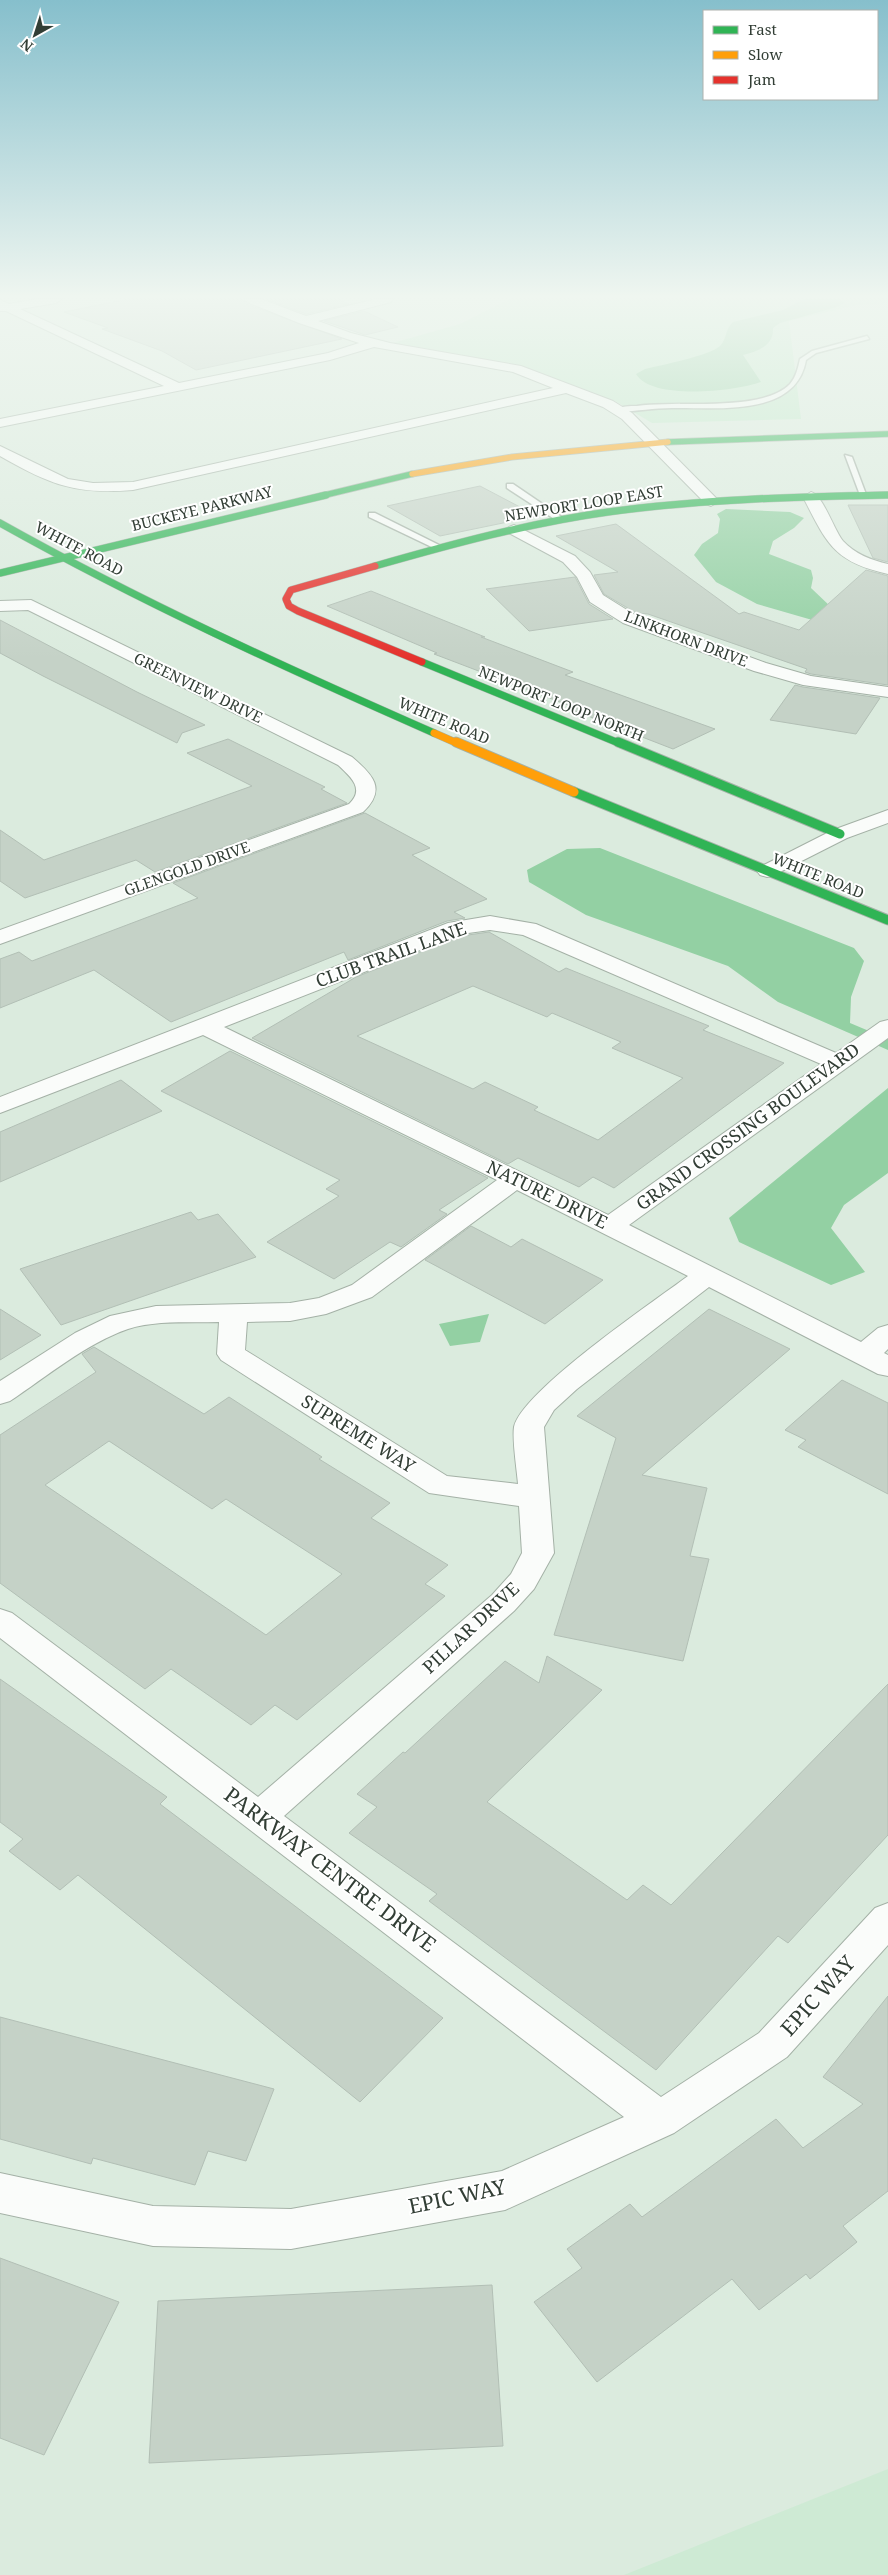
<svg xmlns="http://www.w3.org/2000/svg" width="888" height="2575" font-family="'Noto Serif',serif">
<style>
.built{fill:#ceead4}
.green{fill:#c0e8c9}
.water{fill:#93d0a3}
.building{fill:#c5d2c7;stroke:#b2bfb5;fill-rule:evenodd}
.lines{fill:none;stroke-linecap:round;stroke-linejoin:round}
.lane-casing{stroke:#a4b1a6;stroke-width:3}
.street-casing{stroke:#a4b1a6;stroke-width:2}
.fast-far2-casing{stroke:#a4b1a6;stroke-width:7}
.fast-far1-casing{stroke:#a4b1a6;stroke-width:8}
.fast-casing{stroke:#a4b1a6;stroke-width:11}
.slow-far2-casing{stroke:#a4b1a6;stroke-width:7}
.slow-far1-casing{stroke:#a4b1a6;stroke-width:8}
.slow-casing{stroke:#a4b1a6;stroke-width:11}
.jam-casing{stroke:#a4b1a6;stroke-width:8}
.lane{fill:#fafcfa;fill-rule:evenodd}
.street{fill:#fafcfa;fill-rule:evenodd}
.fast-far2{stroke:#30b455;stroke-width:5.5}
.fast-far1{stroke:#30b455;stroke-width:7}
.fast{stroke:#30b455;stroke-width:9}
.slow-far2{stroke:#ff9f0a;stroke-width:5.5}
.slow-far1{stroke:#ff9f0a;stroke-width:7}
.slow{stroke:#ff9f0a;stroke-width:9}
.jam{stroke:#e5322d;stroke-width:7}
.labels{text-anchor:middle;stroke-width:4;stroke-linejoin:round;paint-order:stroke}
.far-street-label{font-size:15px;fill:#323e35;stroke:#fff}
.street-label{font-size:18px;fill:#323e35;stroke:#fff}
.near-street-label{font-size:21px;fill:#323e35;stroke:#fff}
</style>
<rect width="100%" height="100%" fill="#dbebde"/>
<path class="built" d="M888,2469v106h-264z"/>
<path class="green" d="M509,299h379v4l-31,2 -68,16 12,98 -149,4 -37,-22 -105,-37 -121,-20 71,-20z"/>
<g class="water">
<path d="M804,299h36l4,4 -7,4 -57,16 -7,5c1,18 -15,23 -30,27l18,27c-25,9 -109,19 -125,-8l9,-5c16,-4 64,-13 75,-23 7,-7 5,-17 13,-24l50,-12z"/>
<path d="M726,509l64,3 14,6 -10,10 -21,13 -4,13 42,16 2,8 -2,10 20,19 2,19 -76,-22 -41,-22 -22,-27 8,-11 16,-11 2,-14 -3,-5z"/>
<path d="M600,848l254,100 10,13 -13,36 -1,26 38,16v11l-110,-48 -50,-36 -142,-51 -57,-33 -2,-12 40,-21z"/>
<path d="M888,1088v85l-44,32 -13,23 34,44 -34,13 -92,-43 -10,-24z"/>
<path d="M489,1314l-9,28 -30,4 -11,-22z"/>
</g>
<g class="building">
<path d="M128,299h115l3,5 96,35 -146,31 -34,-19 -60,-22 6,-1 -44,-16z"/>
<path d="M266,299h72l11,5 -43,10z"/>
<path d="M364,311l34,16 -33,8 -41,-14z"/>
<path d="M480,486l57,30 -97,20 -53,-30z"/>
<path d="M848,505h40v57l-15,-4z"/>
<path d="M616,524l123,90 5,-2 55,18 67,-60 22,6v109l-77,-11 -6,-2 2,-3 -159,-55 -12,-1 -32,-19 -10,-19 24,-3 -62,-36z"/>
<path d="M575,577l14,27 24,15 -84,12 -43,-42z"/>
<path d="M371,591l114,46h-4l92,35 -8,3 150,54 -42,20 -103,-40 3,-2 -139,-53 3,-1 -110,-47z"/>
<path d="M0,620l137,72 68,33 -23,8 -5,10 -134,-67 -43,-23z"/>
<path d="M795,685l8,2 77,11 -24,36 -86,-14z"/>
<path d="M228,739l97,48 -4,2 26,14 -192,69 -19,-12 -111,38 -25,-17v-51l44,30 208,-74 -65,-33z"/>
<path d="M365,813l65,35 -18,7 75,44 -33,13 11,6 -18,3 -99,39 -4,-8 -173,70 -77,-52 -94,38v-49l19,-7 13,9 166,-63 -25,-15z"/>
<path d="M489,932l70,40 7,-4 143,58 -6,4 81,33 -170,125 -21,-11 -14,10 -61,-29 -10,6 -256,-126 104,-61 105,-41zM473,986l74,31 5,-4 69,29 -9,6 71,30 -85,62 -64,-30 4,-3 -53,-25 -12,7 -116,-53z"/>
<path d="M230,1051l258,127 -49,32 8,4 -46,33 -11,-5 -56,37 -67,-37 72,-46 -13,-7 14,-9 -179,-89z"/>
<path d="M121,1080l41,31 -162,71v-50z"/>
<path d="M191,1212l7,8 20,-6 38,43 -195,68 -41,-56z"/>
<path d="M471,1226l40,21 11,-8 81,41 -58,44 -120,-64z"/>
<path d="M0,1309l41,26 -41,25z"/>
<path d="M709,1309l81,40 -148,126 65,13 -17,68 19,3 -26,102 -129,-26 62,-197 -39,-22z"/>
<path d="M94,1347l110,67 25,-17 93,60 -3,2 71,44 -19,15 77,47 -23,19 20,12 -148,124 -22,-15 -24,20 -80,-56 -26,20 -145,-106v-148l96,-63 -14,-18zM109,1441l103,68 14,-10 116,75 -76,61 -221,-150z"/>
<path d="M842,1380l46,23v91l-90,-47 8,-7 -21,-10z"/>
<path d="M547,1656l55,34 -115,112 140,98 16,-15 28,20 217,-221v151l-100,108 -10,-7 -122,134 -227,-169 8,-7 -88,-61 28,-26 -20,-13 46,-42 2,1 100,-92 34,22z"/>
<path d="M0,1679l167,118 -7,7 283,214 -83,84 -282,-227 -18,15 -51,-39 14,-12 -23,-17z"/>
<path d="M888,1996v195l-45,35 14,16 -47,37 -4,-5 -47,36 -27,-31 -135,103 -63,-80 48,-34 -15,-19 63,-45 12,13 134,-98 27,29 60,-44 -40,-27z"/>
<path d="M0,2017l274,72 -28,72 -38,-10 -13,34 -102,-27 -2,6 -91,-25z"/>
<path d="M0,2258l119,44 -75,153 -44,-17z"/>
<path d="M492,2285l11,161 -354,17 9,-162z"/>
</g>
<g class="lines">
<defs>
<g id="lane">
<path d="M867,336l2,3 -53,14 -10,7c-10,58 -90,47 -134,48 -18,0 -35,3 -53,4l-4,-2c6,-4 15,-4 22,-4 39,-6 125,7 153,-22 6,-7 8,-16 10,-25l12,-8z"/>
<path d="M845,455l7,2 15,40 -7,-2z"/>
<path d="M507,484h6l53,36 -7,2 -52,-34z"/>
<path d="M369,513h6l70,35 -7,2 -69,-33z"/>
</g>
<g id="street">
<path d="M37,299h25l-6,4 -36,6 159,74 149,-30 31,-10 -60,-20 -52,-21 -2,-3h16l45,17 70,-17h17l-2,3 -73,19 33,12 39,10 131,23 92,35 19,12 87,88 -8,5 -5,-2 -84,-85 -19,-12 -37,-14 -433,97c-58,5 -84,-6 -133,-34v-10l68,33 25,4 40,-1 420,-94 -40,-16 -139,-25 -44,13 -330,67v-8l164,-33 -158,-75h-6v-11l9,4z"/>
<path d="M811,492c12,3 23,38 32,49 12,13 28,19 45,23v10c-54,-12 -61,-30 -85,-77z"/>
<path d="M514,525l61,31 15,16 13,23 32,20 131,48 45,13 77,11v10l-85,-12 -49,-14 -131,-48 -33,-21 -13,-25 -14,-15 -54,-29 -3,-3 3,-3z"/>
<path d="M31,600l321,157c21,18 35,32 11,55l-363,132v-14l349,-126c16,-15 2,-27 -11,-39l-310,-155 -28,1v-10z"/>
<path d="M888,810v13l-41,15 -73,37 -7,2 -7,-2 -3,-4 3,-4 73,-37z"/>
<path d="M490,916l46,8 300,129 44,-31 8,-2v18l-259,187 232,117 17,-14 10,-3v24l-4,4 4,2v21l-10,-2 -169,-87 -132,102 -23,21 -10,17 10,126 -20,36 -20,22 -230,205 377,281 98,-64 116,-125 13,-5v42l-101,112 -113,76 -169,77 -214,39 -138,-3 -153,-33v-40l153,33 138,3 211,-38 122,-54 -624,-479v-29l12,4 246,184 234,-202 19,-21 11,-21 -3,-47 -90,-13 -208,-133 -4,-6 2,-32c-30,1 -63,-2 -91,7 -41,14 -82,48 -118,72l-10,3v-23l75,-48 35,-17 46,-10 134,-3 29,-5 33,-13 145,-105 -294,-145 -203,78v-16l448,-174zM490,930l33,5 298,129 -213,151 -384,-188 237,-93zM517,1190l171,86c-35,26 -166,115 -174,151 -2,13 3,44 4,57l-71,-8 -202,-126 2,-28 43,-1 36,-7 46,-17z"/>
</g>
<g id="fast-far2">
<path d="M668,442l220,-8"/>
<path d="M321,496l91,-22"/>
<path d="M852,496l36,-1"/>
</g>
<g id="fast-far1">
<path d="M0,523c141,79 286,145 434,210"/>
<path d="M375,566c77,-22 154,-43 233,-54 92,-13 187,-15 280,-17"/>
<path d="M0,573l326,-78"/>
<path d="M422,662l199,82"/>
</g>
<g id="fast">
<path d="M618,742l222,92"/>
<path d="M574,792l314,128"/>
</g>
<path id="slow-far2" d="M412,474l100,-17 156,-15"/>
<path id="slow-far1" d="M434,733l25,11"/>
<path id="slow" d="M456,742l118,50"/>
<path id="jam" d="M375,566l-84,24 -5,9 3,7 9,5 124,51"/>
</defs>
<use href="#lane" class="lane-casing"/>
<use href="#street" class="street-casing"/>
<use href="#fast-far2" class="fast-far2-casing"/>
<use href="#fast-far1" class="fast-far1-casing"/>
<use href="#fast" class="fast-casing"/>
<use href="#slow-far2" class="slow-far2-casing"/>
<use href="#slow-far1" class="slow-far1-casing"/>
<use href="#slow" class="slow-casing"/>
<use href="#jam" class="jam-casing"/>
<use href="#lane" class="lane"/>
<use href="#street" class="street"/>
<use href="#fast-far2" class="fast-far2"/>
<use href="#fast-far1" class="fast-far1"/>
<use href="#fast" class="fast"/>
<use href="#slow-far2" class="slow-far2"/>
<use href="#slow-far1" class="slow-far1"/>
<use href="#slow" class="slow"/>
<use href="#jam" class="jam"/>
</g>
<linearGradient id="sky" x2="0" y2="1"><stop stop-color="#86bfcc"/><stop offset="0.45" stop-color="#eff6f0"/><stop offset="1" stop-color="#eff6f0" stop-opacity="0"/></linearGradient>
<rect width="888" height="659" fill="url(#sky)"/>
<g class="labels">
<g class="far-street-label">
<text transform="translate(584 504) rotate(-9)" y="5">NEWPORT LOOP EAST</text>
<text transform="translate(202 509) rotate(-14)" y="5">BUCKEYE PARKWAY</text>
<text transform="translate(79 549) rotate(28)" y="5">WHITE ROAD</text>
<text transform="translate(686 639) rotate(21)" y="5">LINKHORN DRIVE</text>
<text transform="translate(198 688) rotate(26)" y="5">GREENVIEW DRIVE</text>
<text transform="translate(561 704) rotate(22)" y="5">NEWPORT LOOP NORTH</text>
<text transform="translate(444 721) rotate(23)" y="5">WHITE ROAD</text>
<text transform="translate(187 869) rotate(-20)" y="5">GLENGOLD DRIVE</text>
<text transform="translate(818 876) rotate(22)" y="5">WHITE ROAD</text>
</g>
<g class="street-label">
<text transform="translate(391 955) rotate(-20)" y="6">CLUB TRAIL LANE</text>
<text transform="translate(748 1127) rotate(-36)" y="6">GRAND CROSSING BOULEVARD</text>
<text transform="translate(547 1195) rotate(26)" y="6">NATURE DRIVE</text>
<text transform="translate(358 1434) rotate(32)" y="6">SUPREME WAY</text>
<text transform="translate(471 1628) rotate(-43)" y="6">PILLAR DRIVE</text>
</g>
<g class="near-street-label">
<text transform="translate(330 1870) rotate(37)" y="7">PARKWAY CENTRE DRIVE</text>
<text transform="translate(818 1996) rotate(-48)" y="7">EPIC WAY</text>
<text transform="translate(457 2197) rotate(-12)" y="7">EPIC WAY</text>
</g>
</g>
<rect x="703" y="10" width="175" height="90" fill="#ffffff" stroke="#adb2ae"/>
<rect x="713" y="26" width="25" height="8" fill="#30b455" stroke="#adb2ae"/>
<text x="748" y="35" font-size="15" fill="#323e35">Fast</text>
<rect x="713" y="51" width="25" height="8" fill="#ff9f0a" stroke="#adb2ae"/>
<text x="748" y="60" font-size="15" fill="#323e35">Slow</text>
<rect x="713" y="76" width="25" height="8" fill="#e5322d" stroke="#adb2ae"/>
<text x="748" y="85" font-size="15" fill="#323e35">Jam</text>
<g transform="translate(35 35) rotate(219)" stroke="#ffffff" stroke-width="4" paint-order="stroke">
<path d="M0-4L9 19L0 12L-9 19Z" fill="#323e35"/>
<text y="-8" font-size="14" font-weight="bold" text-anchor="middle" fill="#323e35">N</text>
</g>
</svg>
